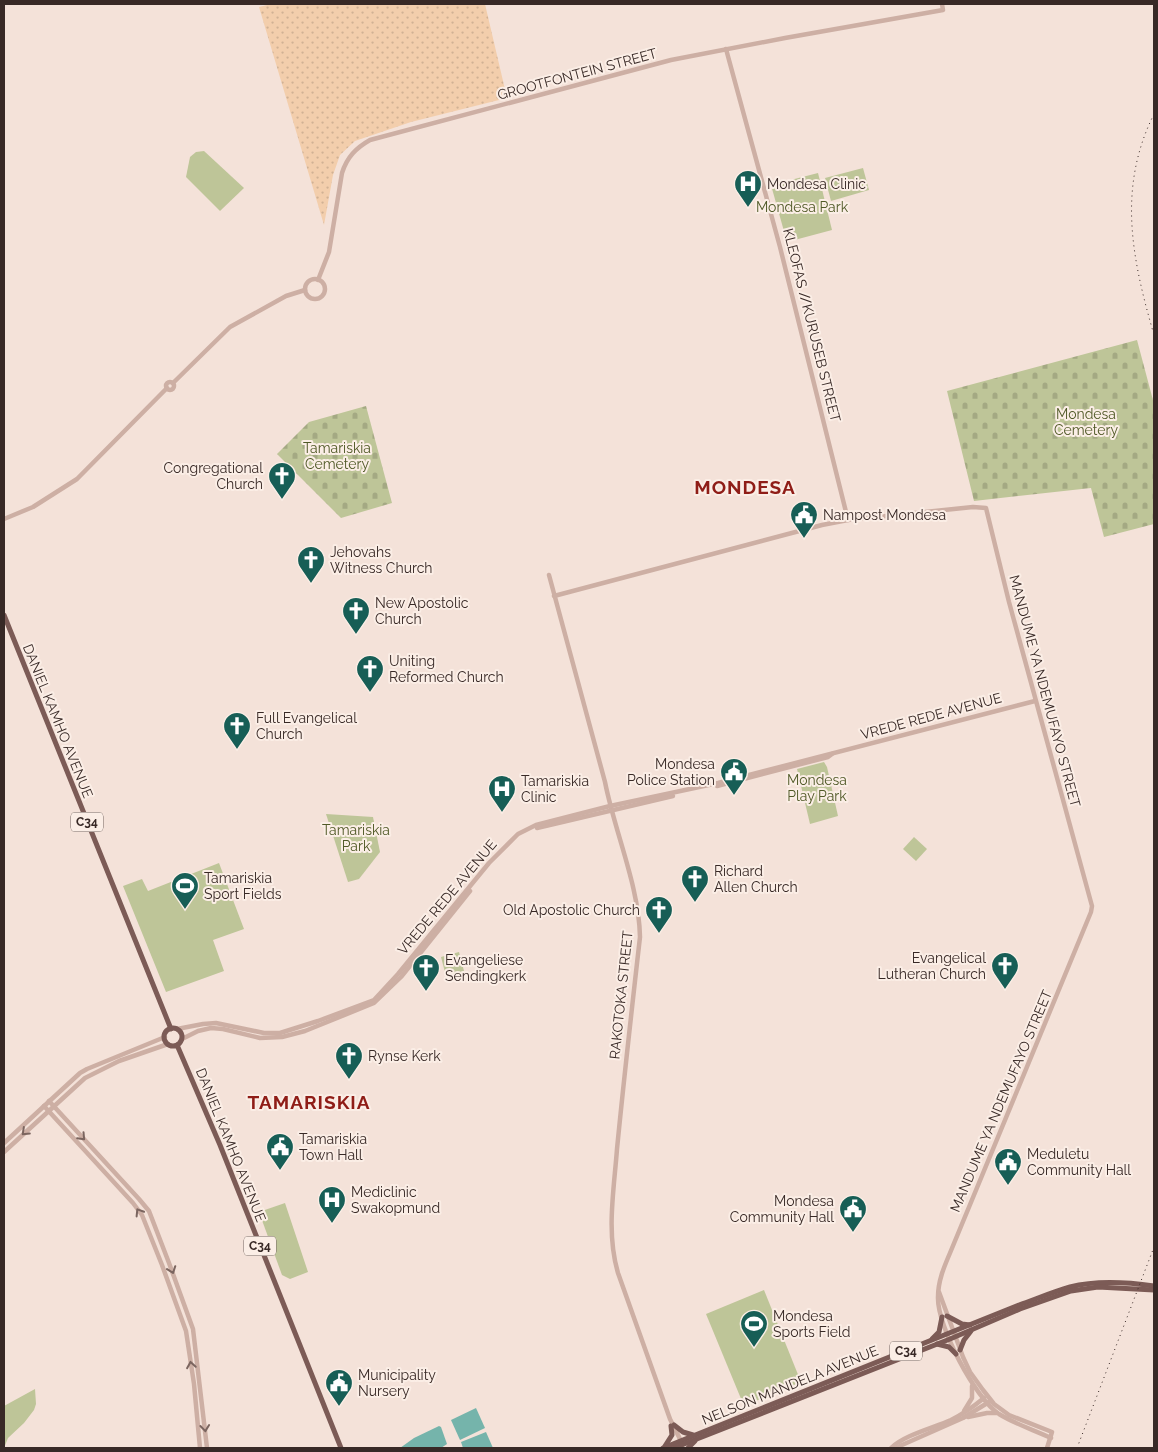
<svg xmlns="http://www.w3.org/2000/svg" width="1158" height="1452" font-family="Raleway,sans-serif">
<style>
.green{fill:#bec598}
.sand{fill:url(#sand-dots)}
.cemetery{fill:url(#cemetery-stones)}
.water{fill:#75b4ab}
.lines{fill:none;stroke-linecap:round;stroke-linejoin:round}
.minor{stroke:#cdafa4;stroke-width:4.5}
.major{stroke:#7c5b56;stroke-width:5}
.rail{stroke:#382926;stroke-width:1;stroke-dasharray:1 4;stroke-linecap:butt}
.oneway{stroke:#7b655f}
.labels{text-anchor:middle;stroke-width:4;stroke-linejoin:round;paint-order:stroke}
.shield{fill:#fbeee6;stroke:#726460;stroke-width:1}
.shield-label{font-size:12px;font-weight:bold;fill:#382926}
.street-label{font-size:14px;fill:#382926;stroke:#fbeee6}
.poi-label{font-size:14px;fill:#382926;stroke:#fbeee6;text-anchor:start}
.park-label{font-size:14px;fill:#505927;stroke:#fbeee6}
.district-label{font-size:19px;font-weight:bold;letter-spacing:1px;fill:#8f1d17;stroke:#fbeee6}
</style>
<defs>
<pattern id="sand-dots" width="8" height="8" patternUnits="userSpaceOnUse" patternTransform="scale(1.25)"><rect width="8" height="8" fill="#f3ceac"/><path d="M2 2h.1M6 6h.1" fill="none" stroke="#d1b194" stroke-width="1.8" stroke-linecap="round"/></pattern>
<pattern id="cemetery-stones" width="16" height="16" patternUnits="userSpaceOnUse" patternTransform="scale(1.25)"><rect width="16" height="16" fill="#bec598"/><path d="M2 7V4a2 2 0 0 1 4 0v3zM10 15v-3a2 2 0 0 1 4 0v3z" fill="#a4a983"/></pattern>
</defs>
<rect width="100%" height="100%" fill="#f4e2d9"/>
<g class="green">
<path d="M204,151l40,37 -24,23 -34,-34 4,-20 6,-5z"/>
<path d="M863,168l6,22 -38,11 -6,-23z"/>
<path d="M818,173l14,57 -45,12 -16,-57z"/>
<path d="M824,762l3,5 11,49 -28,8 -13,-55z"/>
<path d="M326,814l47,3 7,35 -21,27 -11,3z"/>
<path d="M914,837l13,12 -11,12 -13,-12z"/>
<path d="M219,863l25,66 -31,11 11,31 -58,21 -43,-106 19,-7 6,12z"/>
<path d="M459,952l5,19 -18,5 -5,-19z"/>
<path d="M285,1203l23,69 -18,7 -8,-4 -23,-63z"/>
<path d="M764,1290l37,92 -57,24 -38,-92z"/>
<path d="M35,1389l1,15 -2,6 -10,13 -16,15 -4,10v-42z"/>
</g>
<path class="sand" d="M271,4h214l22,94 -96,24 -56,19 -15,14 -7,20 -9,50 -65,-218z"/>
<g class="cemetery">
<path d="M1137,340l17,64v120l-50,13 -13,-49 -117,13 -27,-110z"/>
<path d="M366,406l26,97 -51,15 -64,-64 32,-32z"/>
</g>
<g class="water">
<path d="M476,1408l9,20 -25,12 -9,-20z"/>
<path d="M439,1426l2,1 6,17 -6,4h-41l14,-10z"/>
<path d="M486,1432l7,16h-30l-2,-6z"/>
</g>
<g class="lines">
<g class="minor">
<path d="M726,49l54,198 68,273"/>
<circle cx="315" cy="289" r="10"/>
<path d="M318,280l11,-28 13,-79c5,-16 14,-25 28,-33l301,-80 114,-22 158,-28 -1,-6"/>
<circle cx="170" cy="386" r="4"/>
<path d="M173,383l57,-56 56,-31 19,-6"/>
<path d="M4,519l29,-12 44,-28 90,-91"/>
<path d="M549,575l56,207c10,51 34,104 35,155 -8,70 -16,141 -23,212 -3,41 -11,84 1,124l52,146 11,22 1,7"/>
<path d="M554,596l268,-71 26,-5 125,-13 13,1 23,94 83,304 -1,6 -141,341c-6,14 -12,28 -12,44 -1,29 37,101 61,117 16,10 35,16 52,24"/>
<path d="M717,786l111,-29 4,-3"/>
<path d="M537,828l136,-32"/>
<path d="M177,1029l26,-5 13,-1 48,10h16l38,-12 56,-21 24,-26 91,-111 29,-29 18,-9 74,-19 108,-23 317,-82"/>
<path d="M182,1039l16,-8 13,-3 12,1 37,9 22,-1 23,-6 69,-28 27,-26 69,-86"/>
<path d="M49,1101l90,98 10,12 20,52 24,66 14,119"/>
<path d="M44,1106l89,97 9,12 20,50 24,66 8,53 6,64"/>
<path d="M4,1143l76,-70 7,-4 78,-32"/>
<path d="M4,1152l81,-74 34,-17 49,-17"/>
<path d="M939,1292l24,65 7,15 13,18 11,14 15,11 43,17 -5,16"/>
<path d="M964,1411l8,-13v-12"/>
<path d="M968,1417l19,-4h10"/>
<path d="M891,1448c13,-13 42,-20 60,-28 12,-6 22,-13 33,-22"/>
<path d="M897,1448l5,-3 61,-27 26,-16"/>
</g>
<g class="major">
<path d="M4,615l167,414"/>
<circle cx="173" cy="1037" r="9"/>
<path d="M177,1045l43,100 121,303"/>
<path d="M947,1316l15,8 8,1"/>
<path d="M932,1339l7,-7 3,-15"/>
<path d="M937,1344l12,3 7,7"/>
<path d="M960,1350l4,-10 7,-9"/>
<path d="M674,1425l9,7 10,3"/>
<path d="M665,1446l7,-11 -1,-9"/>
<path d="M663,1448l356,-143c17,-6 34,-13 51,-18 27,-7 56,-5 84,-1"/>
<path d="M674,1448l276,-109 70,-30 51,-18 27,-4 56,3"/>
<path d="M688,1448l7,-7"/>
</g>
<g class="rail">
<path d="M1154,114c-37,74 -22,145 0,221"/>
<path d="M1077,1448l77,-201"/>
</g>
</g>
<defs><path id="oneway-chevron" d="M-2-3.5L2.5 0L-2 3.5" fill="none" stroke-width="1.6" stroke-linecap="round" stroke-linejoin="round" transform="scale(1.25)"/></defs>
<g class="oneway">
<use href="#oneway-chevron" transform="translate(25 1132) rotate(137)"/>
<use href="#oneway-chevron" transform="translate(82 1137) rotate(47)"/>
<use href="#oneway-chevron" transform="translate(139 1212) rotate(-122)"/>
<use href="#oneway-chevron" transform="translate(172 1270) rotate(70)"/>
<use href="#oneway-chevron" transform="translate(191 1365) rotate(-99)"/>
<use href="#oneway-chevron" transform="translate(205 1428) rotate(84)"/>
</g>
<defs>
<symbol id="hospital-pin" viewBox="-11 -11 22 30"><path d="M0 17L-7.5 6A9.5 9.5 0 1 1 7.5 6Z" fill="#175e56" stroke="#fbeee6"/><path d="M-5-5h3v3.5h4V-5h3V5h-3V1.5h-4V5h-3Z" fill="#fff"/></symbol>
<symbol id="church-pin" viewBox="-11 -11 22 30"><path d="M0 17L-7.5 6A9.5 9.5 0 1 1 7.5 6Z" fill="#175e56" stroke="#fbeee6"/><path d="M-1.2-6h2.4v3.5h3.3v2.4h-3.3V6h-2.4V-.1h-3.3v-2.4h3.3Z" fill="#fff"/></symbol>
<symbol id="civic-pin" viewBox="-11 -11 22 30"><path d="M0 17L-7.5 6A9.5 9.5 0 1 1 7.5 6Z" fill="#175e56" stroke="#fbeee6"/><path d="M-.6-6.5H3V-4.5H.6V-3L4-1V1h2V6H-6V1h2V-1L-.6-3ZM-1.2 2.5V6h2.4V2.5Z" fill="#fff"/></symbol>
<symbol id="stadium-pin" viewBox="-11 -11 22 30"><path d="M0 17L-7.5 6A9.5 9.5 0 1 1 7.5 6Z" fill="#175e56" stroke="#fbeee6"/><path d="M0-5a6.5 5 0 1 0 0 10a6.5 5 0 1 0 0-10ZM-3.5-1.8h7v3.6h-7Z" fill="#fff"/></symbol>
</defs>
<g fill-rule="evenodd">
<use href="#hospital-pin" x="732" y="168" width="32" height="43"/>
<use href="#church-pin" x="266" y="460" width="32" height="43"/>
<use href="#civic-pin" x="788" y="499" width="32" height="43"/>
<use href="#church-pin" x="295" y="544" width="32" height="43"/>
<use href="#church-pin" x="340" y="595" width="32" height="43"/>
<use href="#church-pin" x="354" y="653" width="32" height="43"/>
<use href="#church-pin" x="221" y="710" width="32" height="43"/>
<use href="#civic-pin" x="718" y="756" width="32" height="43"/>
<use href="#hospital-pin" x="486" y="773" width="32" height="43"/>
<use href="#church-pin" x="679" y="863" width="32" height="43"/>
<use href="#stadium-pin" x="169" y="870" width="32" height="43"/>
<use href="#church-pin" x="643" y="894" width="32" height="43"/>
<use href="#church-pin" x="989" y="950" width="32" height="43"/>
<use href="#church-pin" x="410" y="952" width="32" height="43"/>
<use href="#church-pin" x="333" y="1040" width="32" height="43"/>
<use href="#civic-pin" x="264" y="1131" width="32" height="43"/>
<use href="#civic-pin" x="992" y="1146" width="32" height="43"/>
<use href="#hospital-pin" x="316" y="1184" width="32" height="43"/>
<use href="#civic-pin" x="837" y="1193" width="32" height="43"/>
<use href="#stadium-pin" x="738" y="1308" width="32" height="43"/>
<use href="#civic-pin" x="323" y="1367" width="32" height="43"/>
</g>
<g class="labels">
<g class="shield">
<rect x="71" y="812.5" width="32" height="19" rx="4"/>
<rect x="244" y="1236.5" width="32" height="19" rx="4"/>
<rect x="890" y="1341.5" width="32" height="19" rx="4"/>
</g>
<g class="shield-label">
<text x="87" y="826">C34</text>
<text x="260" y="1250">C34</text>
<text x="906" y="1355">C34</text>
</g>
<g class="street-label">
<text transform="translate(577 74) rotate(-15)" y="5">GROOTFONTEIN STREET</text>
<text transform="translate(812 325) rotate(76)" y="5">KLEOFAS //KURUSEB STREET</text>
<text transform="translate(1045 691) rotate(75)" y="5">MANDUME YA NDEMUFAYO STREET</text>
<text transform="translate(931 716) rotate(-15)" y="5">VREDE REDE AVENUE</text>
<text transform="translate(58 721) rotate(68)" y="5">DANIEL KAMHO AVENUE</text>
<text transform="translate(447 897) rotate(-50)" y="5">VREDE REDE AVENUE</text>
<text transform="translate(621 995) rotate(-84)" y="5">RAKOTOKA STREET</text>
<text transform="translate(1001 1101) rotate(-67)" y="5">MANDUME YA NDEMUFAYO STREET</text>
<text transform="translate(231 1145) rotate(68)" y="5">DANIEL KAMHO AVENUE</text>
<text transform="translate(790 1385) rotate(-22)" y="5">NELSON MANDELA AVENUE</text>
</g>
<g class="poi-label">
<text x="767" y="189">Mondesa Clinic</text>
<text x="263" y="473" text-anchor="end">Congregational<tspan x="263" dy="16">Church</tspan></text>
<text x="823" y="520">Nampost Mondesa</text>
<text x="330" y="557">Jehovahs<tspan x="330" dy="16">Witness Church</tspan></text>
<text x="375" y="608">New Apostolic<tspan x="375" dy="16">Church</tspan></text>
<text x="389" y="666">Uniting<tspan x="389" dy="16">Reformed Church</tspan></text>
<text x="256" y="723">Full Evangelical<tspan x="256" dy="16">Church</tspan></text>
<text x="715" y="769" text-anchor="end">Mondesa<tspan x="715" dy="16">Police Station</tspan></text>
<text x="521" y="786">Tamariskia<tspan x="521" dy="16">Clinic</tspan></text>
<text x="714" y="876">Richard<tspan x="714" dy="16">Allen Church</tspan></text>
<text x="204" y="883">Tamariskia<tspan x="204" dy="16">Sport Fields</tspan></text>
<text x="640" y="915" text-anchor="end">Old Apostolic Church</text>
<text x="986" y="963" text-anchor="end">Evangelical<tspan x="986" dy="16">Lutheran Church</tspan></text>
<text x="445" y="965">Evangeliese<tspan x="445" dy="16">Sendingkerk</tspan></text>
<text x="368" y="1061">Rynse Kerk</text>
<text x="299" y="1144">Tamariskia<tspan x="299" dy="16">Town Hall</tspan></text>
<text x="1027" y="1159">Meduletu<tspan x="1027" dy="16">Community Hall</tspan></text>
<text x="351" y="1197">Mediclinic<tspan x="351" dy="16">Swakopmund</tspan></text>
<text x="834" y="1206" text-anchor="end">Mondesa<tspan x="834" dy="16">Community Hall</tspan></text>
<text x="773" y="1321">Mondesa<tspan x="773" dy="16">Sports Field</tspan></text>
<text x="358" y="1380">Municipality<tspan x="358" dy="16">Nursery</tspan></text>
</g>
<g class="park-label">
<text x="802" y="212">Mondesa Park</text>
<text x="1086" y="419">Mondesa<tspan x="1086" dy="16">Cemetery</tspan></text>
<text x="337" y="453">Tamariskia<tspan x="337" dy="16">Cemetery</tspan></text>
<text x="817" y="785">Mondesa<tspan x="817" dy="16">Play Park</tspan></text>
<text x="356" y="835">Tamariskia<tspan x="356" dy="16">Park</tspan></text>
</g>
<g class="district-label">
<text x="745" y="494">MONDESA</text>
<text x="309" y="1109">TAMARISKIA</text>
</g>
</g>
<rect width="1158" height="1452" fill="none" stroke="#382926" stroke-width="10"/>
</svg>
